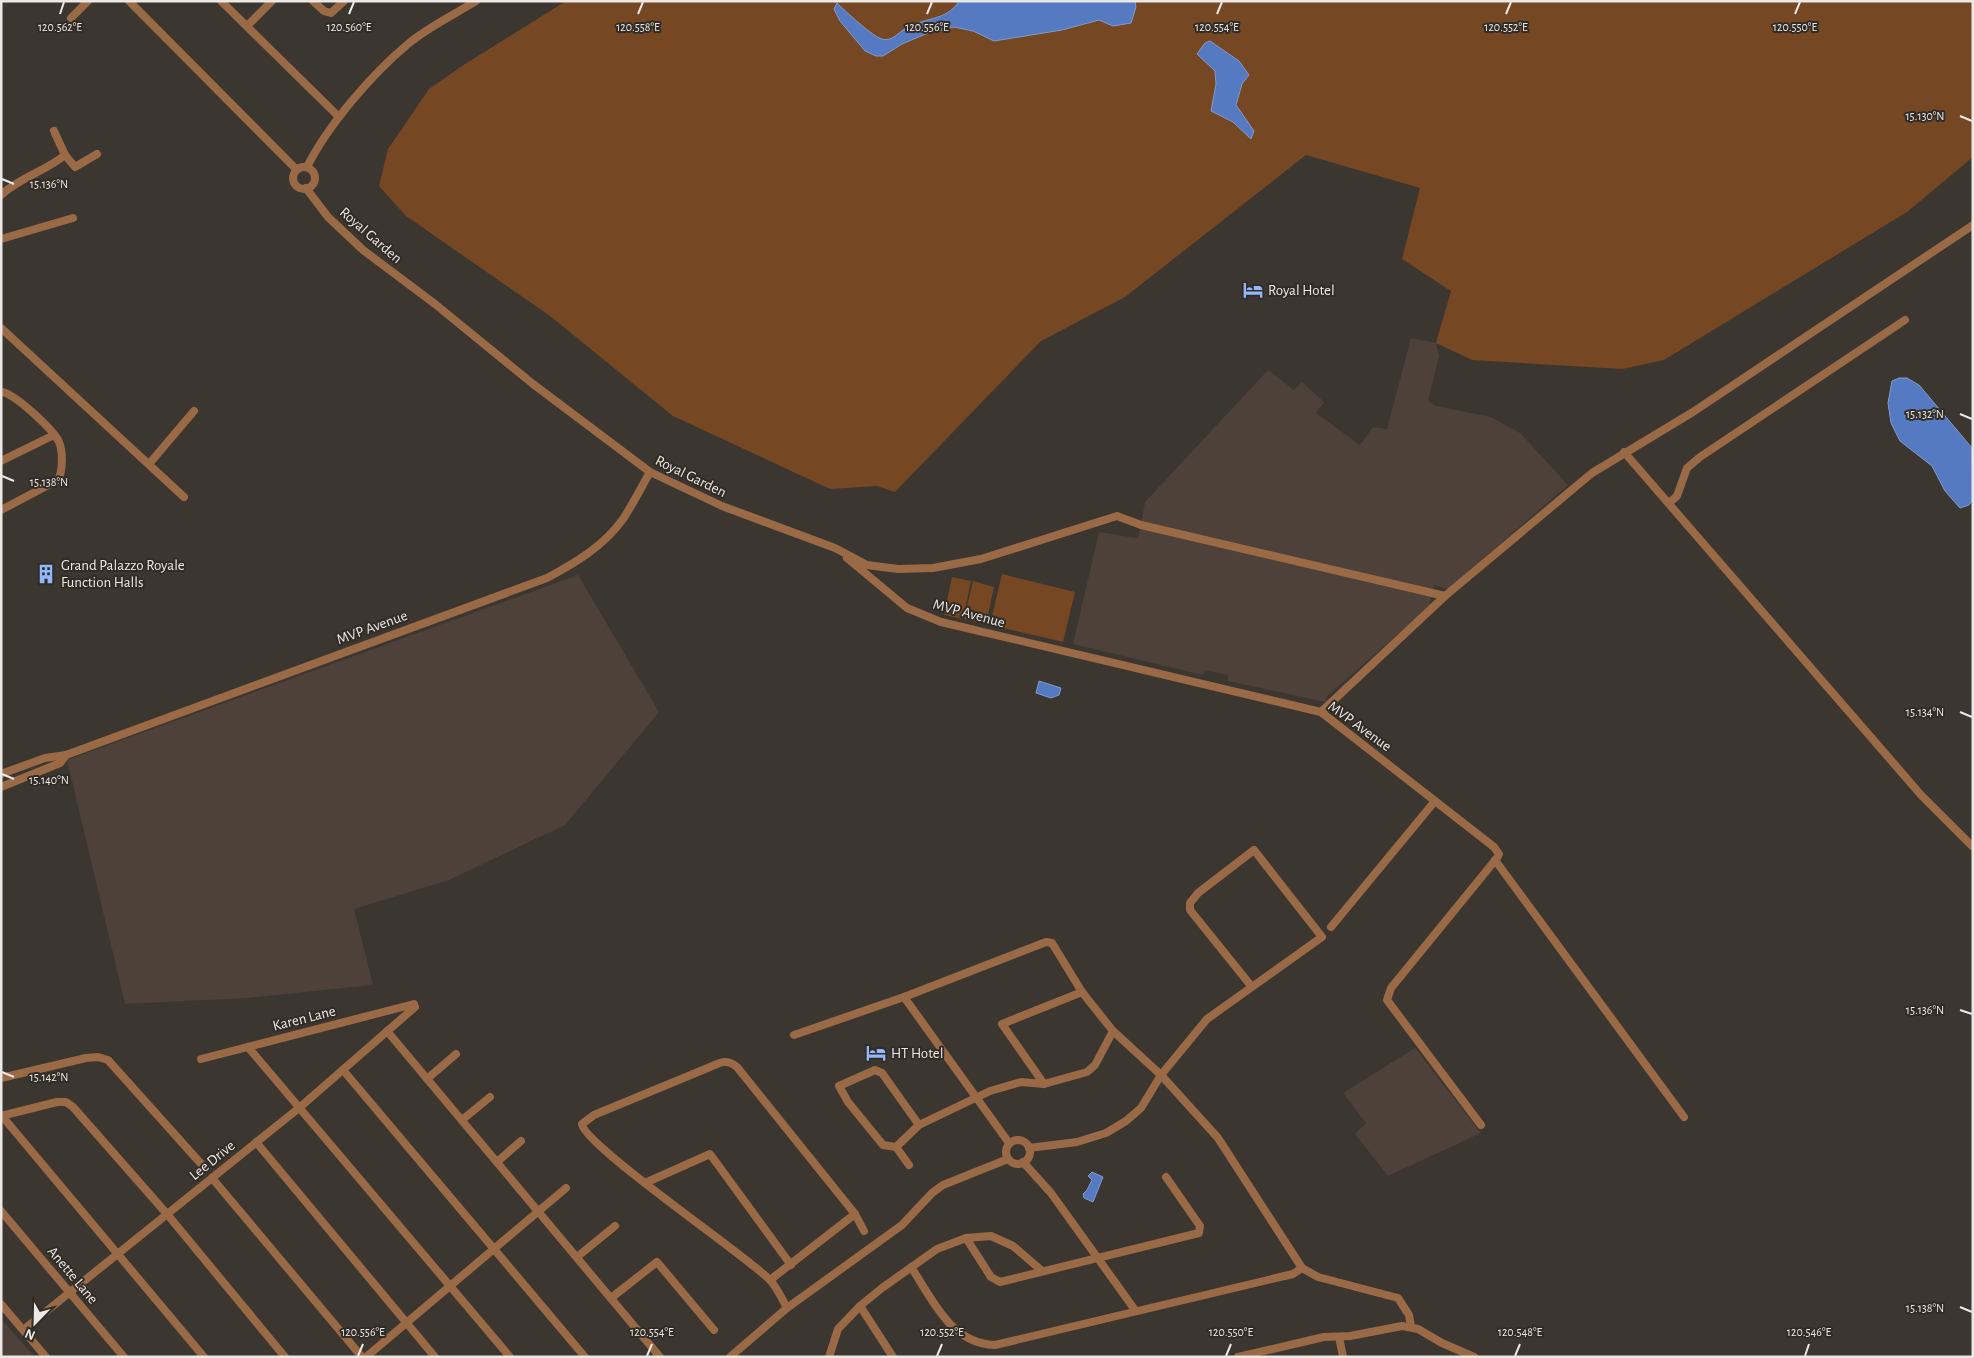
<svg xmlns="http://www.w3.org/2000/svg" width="1974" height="1358" font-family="'Alegreya Sans',sans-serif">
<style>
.built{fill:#4d4139}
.green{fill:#754723}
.water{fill:#557ac1;stroke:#829bcc}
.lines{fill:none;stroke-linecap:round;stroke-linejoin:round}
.street{stroke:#9a6946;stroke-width:8}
.ticks{fill:none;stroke:#ece8e5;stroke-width:2}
.labels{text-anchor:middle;stroke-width:4;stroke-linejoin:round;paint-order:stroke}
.street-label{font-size:15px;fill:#ece8e5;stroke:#322c27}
.poi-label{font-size:15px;fill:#ece8e5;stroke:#322c27;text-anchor:start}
.ticks-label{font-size:12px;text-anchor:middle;fill:#ece8e5;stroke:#322c27;stroke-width:4;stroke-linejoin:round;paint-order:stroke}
</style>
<rect width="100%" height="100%" fill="#3c3631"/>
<g class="built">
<path d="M1411,338l25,5 3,13 -11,45 8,5 55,11 29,16 48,52 -120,104 -14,-4 -5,22 -102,89 -2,6 -97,-21v-6l-23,-5 -2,5 -130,-31 26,-112 37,6 3,-3 6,-33 123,-132 26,20 8,-8 22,20 -8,11 44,32 13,-18 14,2z"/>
<path d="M578,575l81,137 -94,113 -116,55 -95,29 19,76 -126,13 -122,6 -58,-244z"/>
<path d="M1415,1048l66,85 -93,43 -33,-42 11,-11 -23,-30z"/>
<path d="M1,1318l13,16 21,23h-34z"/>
</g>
<g class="green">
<path d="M566,1h1407v156l-66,55 -243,148 -42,9 -85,-5 -65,-4 -36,-17 15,-52 -49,-32 18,-71 -114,-33 -181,142 -84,44 -146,151 -18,-6 -47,3 -157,-73 -123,-100 -144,-100 -27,-30 9,-37 41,-60 36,-25z"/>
<path d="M1002,574l73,18 -12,50 -73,-17z"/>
<path d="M952,577l19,4 -8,38 -19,-4z"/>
<path d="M973,581l21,6 -8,37 -22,-5z"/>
</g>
<g class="water">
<path d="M959,1h176l1,6 -5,16 -18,3 -14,-6 -37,10 -68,11 -21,-10 -19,-4 -26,6 -26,11 -19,12h-7l-11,-5 -25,-30 -6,-12 3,-6c8,8 36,34 45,36 9,3 15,-5 21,-9 18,-13 44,-8 56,-29z"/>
<path d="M1210,41l29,20 10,14 -7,9 -6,21 18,26 -3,8 -18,-17 -22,-11 5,-27 -1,-13 -18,-17 8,-11z"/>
<path d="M1899,378h8l12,7 53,63 1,51 -4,6 -9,3 -15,-17 -13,-25 -32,-25 -9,-18 -3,-20 4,-22z"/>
<path d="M1039,681l22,7 -2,7 -8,3 -15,-5z"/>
<path d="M1092,1172l11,5 -10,25 -9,-4 -1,-4 4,-4 5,-10 -4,-4z"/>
</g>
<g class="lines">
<g class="street">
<path d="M129,1l168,169"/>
<path d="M221,1l118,116"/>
<path d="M313,1l11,10 7,2 13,-12"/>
<path d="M71,18l17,-17"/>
<path d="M247,26l25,-25"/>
<path d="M54,131l11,24 10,12 22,-13"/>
<path d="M307,167c21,-42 65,-93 101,-123 20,-17 46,-29 68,-43"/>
<circle cx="304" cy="178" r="11"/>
<path d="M306,188l22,29 35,33 72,54 98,80 117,88 72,34 113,42 32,17 31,4 35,-1 48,-9 136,-43 24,9 304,71"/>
<path d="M1,195c19,-18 45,-24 64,-40"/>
<path d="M1,239l72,-21"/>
<path d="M1,328l183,169"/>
<path d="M1,392c12,0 53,38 58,50 4,9 4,29 -1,38l-57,30"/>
<path d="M1624,452l297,343 52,52"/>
<path d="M1,461l53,-26"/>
<path d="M149,464l45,-53"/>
<path d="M1669,503l8,-7 10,-28 13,-11 205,-137"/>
<path d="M847,558l60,50 34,14 380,90 173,135 5,7 -2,4 -106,130 -4,12 94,125"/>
<path d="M1321,712l124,-116 147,-123 101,-61 280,-187"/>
<path d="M1,774l44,-16 21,-3 481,-177c28,-15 57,-32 76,-59 10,-15 18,-31 27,-47"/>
<path d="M1,787l59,-24 6,-8"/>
<path d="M1495,860l189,257"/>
<path d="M1331,927l104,-126"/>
<path d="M904,997l105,146"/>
<path d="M387,1031l273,326"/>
<path d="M794,1035l110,-38 142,-55 6,1 30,49 31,39 48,44 57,63 84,130 -9,6 -298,71c-44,-1 -62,-45 -84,-78"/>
<path d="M248,1047l262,310"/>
<path d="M343,1070l242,287"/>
<path d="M1,1078l85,-20 12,-1 10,3 95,106"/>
<path d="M427,1079l29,-25"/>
<path d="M1044,1084l-42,-60 80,-32"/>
<path d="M1,1116l56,-14h9l7,5 94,107 118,143"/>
<path d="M2,1116l202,241"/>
<path d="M462,1120l28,-23"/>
<path d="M919,1125l-37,-52 -7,-3 -36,16 9,16 35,43 13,2 23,-22 71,-34 31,-9 23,2 43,-12 8,-7 18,-34"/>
<circle cx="1018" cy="1152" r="12"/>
<path d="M256,1142l179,215"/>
<path d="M896,1147l13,18"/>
<path d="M1029,1148l48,-6 29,-9 20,-12 15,-13 20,-33 46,-56 115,-82 -68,-87 -56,43 -8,10v7l62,77"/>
<path d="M497,1162l24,-21"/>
<path d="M1023,1162l28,31 84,117"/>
<path d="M212,1178l150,179"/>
<path d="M645,1183l65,-29 81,111"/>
<path d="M1,1211l123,146"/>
<path d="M966,1238l25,39 9,5 199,-49 1,-7 -34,-49"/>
<path d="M577,1257l38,-31"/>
<path d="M1302,1268l16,9 80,21 11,17 2,12"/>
<path d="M770,1280l85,-66"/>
<path d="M611,1298l46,-36 57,68"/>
<path d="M1,1304l45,53"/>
<path d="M860,1306l33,51"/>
<path d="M787,1308c-5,-9 -10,-21 -18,-29 -24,-24 -186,-135 -187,-155l12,-9 116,-48c11,-5 17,-8 27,0l118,147 9,17"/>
<path d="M23,1330l276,-222 116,-101 -1,-3 -213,55"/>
<path d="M1339,1337l4,20"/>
<path d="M366,1357l200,-169"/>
<path d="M730,1357l57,-49 115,-83 30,-32 11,-8 65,-26"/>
<path d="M829,1357l9,-28 22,-23 22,-18 55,-39 29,-11 25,-2 22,10 28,24"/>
<path d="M1238,1357l86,-20 26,-1 52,-10 16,3 24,14 32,14"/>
</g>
</g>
<path class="ticks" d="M60,14l4,-12M349,14l5,-12M638,14l5,-12M927,14l5,-12M1217,14l5,-12M1506,14l5,-12M1795,14l5,-12M1960,116l12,5M2,179l12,5M1960,414l12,5M2,476l12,5M1960,712l12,5M2,774l12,5M1960,1010l12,4M2,1072l12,5M1960,1307l12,5M358,1356l5,-12M647,1356l5,-12M937,1356l5,-12M1226,1356l5,-12M1515,1356l5,-12M1805,1356l4,-12"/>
<defs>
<symbol id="hotel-bare" viewBox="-9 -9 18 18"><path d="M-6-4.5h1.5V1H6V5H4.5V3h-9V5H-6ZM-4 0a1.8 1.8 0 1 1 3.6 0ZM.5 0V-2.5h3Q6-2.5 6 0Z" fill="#92b7fd" stroke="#322c27" stroke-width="2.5" paint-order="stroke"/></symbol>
<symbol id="building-bare" viewBox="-9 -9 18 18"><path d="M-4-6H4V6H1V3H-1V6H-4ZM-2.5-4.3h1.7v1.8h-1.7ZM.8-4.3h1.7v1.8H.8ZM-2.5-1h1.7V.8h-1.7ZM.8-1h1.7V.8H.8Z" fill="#92b7fd" stroke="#322c27" stroke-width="2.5" paint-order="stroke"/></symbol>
</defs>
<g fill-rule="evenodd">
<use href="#hotel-bare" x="1239" y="276" width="28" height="28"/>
<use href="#building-bare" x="32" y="560" width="28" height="28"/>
<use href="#hotel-bare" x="862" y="1039" width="28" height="28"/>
</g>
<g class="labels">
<g class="street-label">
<text transform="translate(371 235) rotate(41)" y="5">Royal Garden</text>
<text transform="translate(691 476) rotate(26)" y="5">Royal Garden</text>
<text transform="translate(969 613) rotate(15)" y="5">MVP Avenue</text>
<text transform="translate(372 627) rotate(-20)" y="5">MVP Avenue</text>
<text transform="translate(1360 726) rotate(36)" y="5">MVP Avenue</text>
<text transform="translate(304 1018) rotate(-14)" y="5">Karen Lane</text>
<text transform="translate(212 1160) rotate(-39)" y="5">Lee Drive</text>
<text transform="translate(73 1275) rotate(50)" y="5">Anette Lane</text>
</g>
<g class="poi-label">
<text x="1268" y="295">Royal Hotel</text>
<text x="61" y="570">Grand Palazzo Royale<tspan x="61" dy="17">Function Halls</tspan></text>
<text x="891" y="1058">HT Hotel</text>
</g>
</g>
<g class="ticks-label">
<text x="60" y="31">120.562°E</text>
<text x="349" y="31">120.560°E</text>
<text x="638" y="31">120.558°E</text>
<text x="927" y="31">120.556°E</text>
<text x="1217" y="31">120.554°E</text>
<text x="1506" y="31">120.552°E</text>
<text x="1795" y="31">120.550°E</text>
<text x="1925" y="120">15.130°N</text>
<text x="49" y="188">15.136°N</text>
<text x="1925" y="418">15.132°N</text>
<text x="49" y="486">15.138°N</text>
<text x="1925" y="716">15.134°N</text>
<text x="49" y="784">15.140°N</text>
<text x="1925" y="1014">15.136°N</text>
<text x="49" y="1081">15.142°N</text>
<text x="1925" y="1312">15.138°N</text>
<text x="363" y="1336">120.556°E</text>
<text x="652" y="1336">120.554°E</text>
<text x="942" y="1336">120.552°E</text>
<text x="1231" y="1336">120.550°E</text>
<text x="1520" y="1336">120.548°E</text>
<text x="1809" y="1336">120.546°E</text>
</g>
<rect width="1974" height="1358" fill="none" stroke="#ece8e5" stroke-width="5"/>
<g transform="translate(35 1323) rotate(203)" stroke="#322c27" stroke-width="4" paint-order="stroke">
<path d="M0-4L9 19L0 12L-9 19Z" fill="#ece8e5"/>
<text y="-8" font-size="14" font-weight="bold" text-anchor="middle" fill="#ece8e5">N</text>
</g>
</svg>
